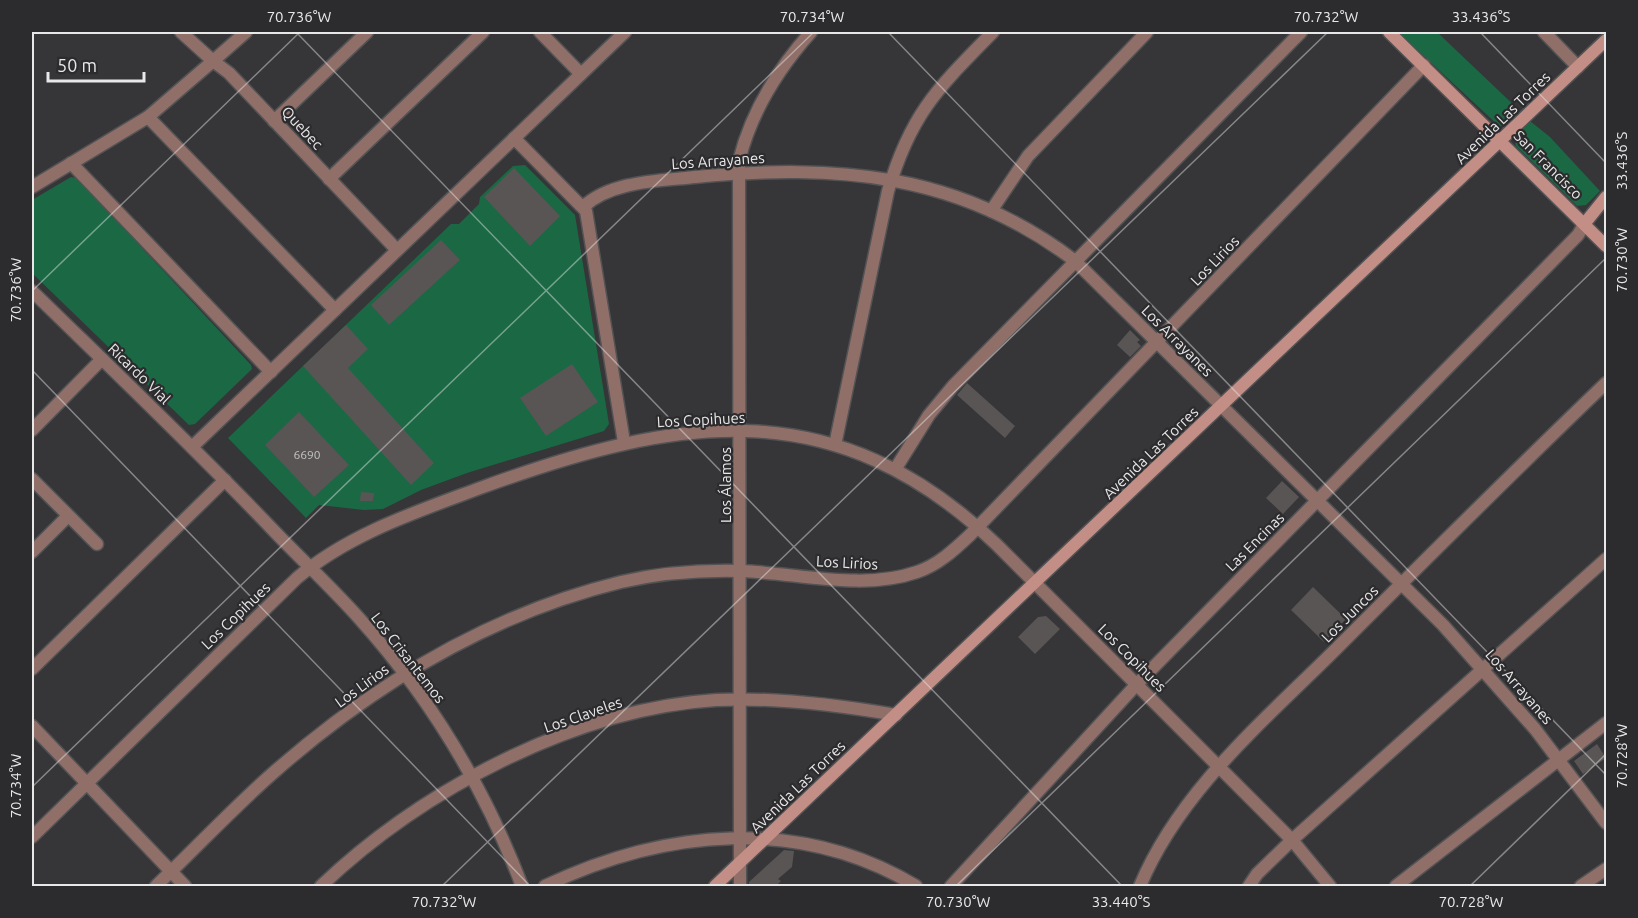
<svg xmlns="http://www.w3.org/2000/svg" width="1638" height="918" font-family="Ubuntu,sans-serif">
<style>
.green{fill:#1b6845}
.building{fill:#585554}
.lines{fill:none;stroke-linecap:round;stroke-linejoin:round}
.minor-casing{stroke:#535254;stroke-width:15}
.tertiary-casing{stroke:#535254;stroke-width:15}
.secondary-casing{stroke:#535254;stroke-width:15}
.minor{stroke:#916f69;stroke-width:12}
.tertiary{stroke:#916f69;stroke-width:12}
.secondary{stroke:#c38e85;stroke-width:12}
.ticks{fill:none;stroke:#e9e8e9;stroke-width:1.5;stroke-opacity:0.45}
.labels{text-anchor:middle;stroke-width:4.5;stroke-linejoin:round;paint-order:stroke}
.number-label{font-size:12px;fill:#c5c3c4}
.street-label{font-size:15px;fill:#e9e8e9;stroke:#2c2b2d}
.neatline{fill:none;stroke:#e9e8e9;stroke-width:2}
.ticks-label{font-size:15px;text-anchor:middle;fill:#e9e8e9}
</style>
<rect width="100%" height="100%" fill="#363538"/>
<g class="green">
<path d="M1398,32h39l82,78 -19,17z"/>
<path d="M1530,121l20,16 50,54 -14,14 -9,1 -61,-60 -2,-8z"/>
<path d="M525,165l50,50 34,209 -5,7 -137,42 -46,17 -38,19 -19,1 -45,-5 -13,13 -78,-80 223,-214h8l20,-20 1,-7 33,-31z"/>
<path d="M71,177l6,1 174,187 1,4 -57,55 -6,1 -157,-152v-73z"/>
</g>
<g class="building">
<path d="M514,168l46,48 -30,30 -46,-49z"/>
<path d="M441,240l19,20 -71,65 -18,-20z"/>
<path d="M346,325l22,24 -20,19 86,95 -23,22 -108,-119z"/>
<path d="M1130,330l10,10 -3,2 4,4 -11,11 -13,-12z"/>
<path d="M572,364l26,38 -52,34 -26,-38z"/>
<path d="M967,383l48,43 -10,12 -48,-43z"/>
<path d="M299,412l50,53 -35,32 -49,-52z"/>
<path d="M1282,481l17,16 -16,17 -17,-16z"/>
<path d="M361,492l13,1 -1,8h-13z"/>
<path d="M1313,587l33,32 -22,23 -33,-32z"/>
<path d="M1046,616l14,13 -25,25 -17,-17 20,-20z"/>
<path d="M1597,744l9,14 -23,16 -9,-13z"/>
<path d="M784,850l10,1 -2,16 -14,12 3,2 -5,5h-27v-4z"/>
</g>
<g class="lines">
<defs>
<g id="minor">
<path d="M246,32l-33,29 16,12 168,177"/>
<path d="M540,32l41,42"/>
<path d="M1544,32l34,35"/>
<path d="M148,117l187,193"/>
<path d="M274,121l93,-89"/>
<path d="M514,138l72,73 38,231"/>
<path d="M71,163l200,209"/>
<path d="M329,179l154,-147"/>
<path d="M583,207c28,-26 75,-26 112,-30 141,-13 263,-5 380,84l368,364 92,104 71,94"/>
<path d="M991,211l37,-55 119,-124"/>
<path d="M32,430l70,-71"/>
<path d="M835,445l53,-254c23,-78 50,-103 105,-159"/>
<path d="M192,447l433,-415"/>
<path d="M896,468l33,-53 24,-29 348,-354"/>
<path d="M32,479l65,65"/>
<path d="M32,552l36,-36"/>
<path d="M32,669l193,-189"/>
<path d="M32,726l153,160"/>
<path d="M156,886c39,-37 76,-77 117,-113 100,-88 217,-159 348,-191 39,-9 80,-12 120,-11 57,2 121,20 176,1 21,-7 37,-22 53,-37l454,-470"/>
<path d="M321,886c101,-96 253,-177 395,-186 59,-3 122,5 180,15"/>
<path d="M545,886c120,-57 254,-70 371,0"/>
<path d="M740,886l-1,-725c12,-49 39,-92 72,-129"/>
<path d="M951,886l186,-202 441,-449 7,-12"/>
<path d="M1140,886c40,-96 126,-167 198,-239 89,-89 177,-177 268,-264"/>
<path d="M1249,886l8,-12 35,-34 314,-281"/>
<path d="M1396,886l210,-163"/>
<path d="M1581,886l25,-17"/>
</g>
<g id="tertiary">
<path d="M32,187l116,-70 65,-56 -32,-29"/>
<path d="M32,291c82,80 165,159 244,242 27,28 56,55 82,84 72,80 126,169 164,269"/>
<path d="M32,837l265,-259c53,-45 122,-67 186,-91 195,-71 352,-97 514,58l295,295 38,46"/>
</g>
<g id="secondary">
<path d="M1389,32l217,214"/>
<path d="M1585,223l21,-26"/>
<path d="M715,886l891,-846"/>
</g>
</defs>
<use href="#minor" class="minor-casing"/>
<use href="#tertiary" class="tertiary-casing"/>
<use href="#secondary" class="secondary-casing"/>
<use href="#minor" class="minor"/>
<use href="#tertiary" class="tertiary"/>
<use href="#secondary" class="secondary"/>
</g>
<path class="ticks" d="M296,32l826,854M888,32l718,743M1480,32l126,131M32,291l268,-259M32,370l498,516M32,787l782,-755M442,886l886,-854M956,886l650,-628M1470,886l136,-132"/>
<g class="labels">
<g class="number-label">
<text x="307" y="459">6690</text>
</g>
<g class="street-label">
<text transform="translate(1503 118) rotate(-44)" y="5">Avenida Las Torres</text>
<text transform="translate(302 128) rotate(47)" y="5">Quebec</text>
<text transform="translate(718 161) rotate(-4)" y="5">Los Arrayanes</text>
<text transform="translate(1548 165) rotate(45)" y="5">San Francisco</text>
<text transform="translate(1215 261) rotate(-46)" y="5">Los Lirios</text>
<text transform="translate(1177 341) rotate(45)" y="5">Los Arrayanes</text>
<text transform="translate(139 374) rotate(44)" y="5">Ricardo Vial</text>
<text transform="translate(701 420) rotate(-3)" y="5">Los Copihues</text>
<text transform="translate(1151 453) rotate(-44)" y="5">Avenida Las Torres</text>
<text transform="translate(726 485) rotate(-90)" y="5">Los Álamos</text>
<text transform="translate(1255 542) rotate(-45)" y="5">Las Encinas</text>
<text transform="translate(847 563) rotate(3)" y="5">Los Lirios</text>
<text transform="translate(1350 614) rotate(-45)" y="5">Los Juncos</text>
<text transform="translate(236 616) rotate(-44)" y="5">Los Copihues</text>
<text transform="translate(408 658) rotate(52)" y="5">Los Crisantemos</text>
<text transform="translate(1132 658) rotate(45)" y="5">Los Copihues</text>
<text transform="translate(362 686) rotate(-36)" y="5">Los Lirios</text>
<text transform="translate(1519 687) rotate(49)" y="5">Los Arrayanes</text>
<text transform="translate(583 715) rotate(-19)" y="5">Los Claveles</text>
<text transform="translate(798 787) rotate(-44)" y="5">Avenida Las Torres</text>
</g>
</g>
<rect width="1638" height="918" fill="none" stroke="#2c2b2d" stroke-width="66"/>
<path d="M48 72v9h96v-9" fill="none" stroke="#e9e8e9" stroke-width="3"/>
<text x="57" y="72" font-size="18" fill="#e9e8e9" stroke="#2c2b2d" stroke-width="4.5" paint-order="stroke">50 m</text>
<rect x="33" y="33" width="1572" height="852" class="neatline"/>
<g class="ticks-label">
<text x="299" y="22">70.736°W</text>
<text x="812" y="22">70.734°W</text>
<text x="1326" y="22">70.732°W</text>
<text x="1481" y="22">33.436°S</text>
<text transform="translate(1622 161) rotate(-90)" y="5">33.436°S</text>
<text transform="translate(1622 260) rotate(-90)" y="5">70.730°W</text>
<text transform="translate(16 290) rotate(-90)" y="5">70.736°W</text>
<text transform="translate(1622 756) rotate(-90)" y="5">70.728°W</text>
<text transform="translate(16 786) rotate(-90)" y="5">70.734°W</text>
<text x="444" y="907">70.732°W</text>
<text x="958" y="907">70.730°W</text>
<text x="1121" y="907">33.440°S</text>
<text x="1471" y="907">70.728°W</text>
</g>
</svg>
